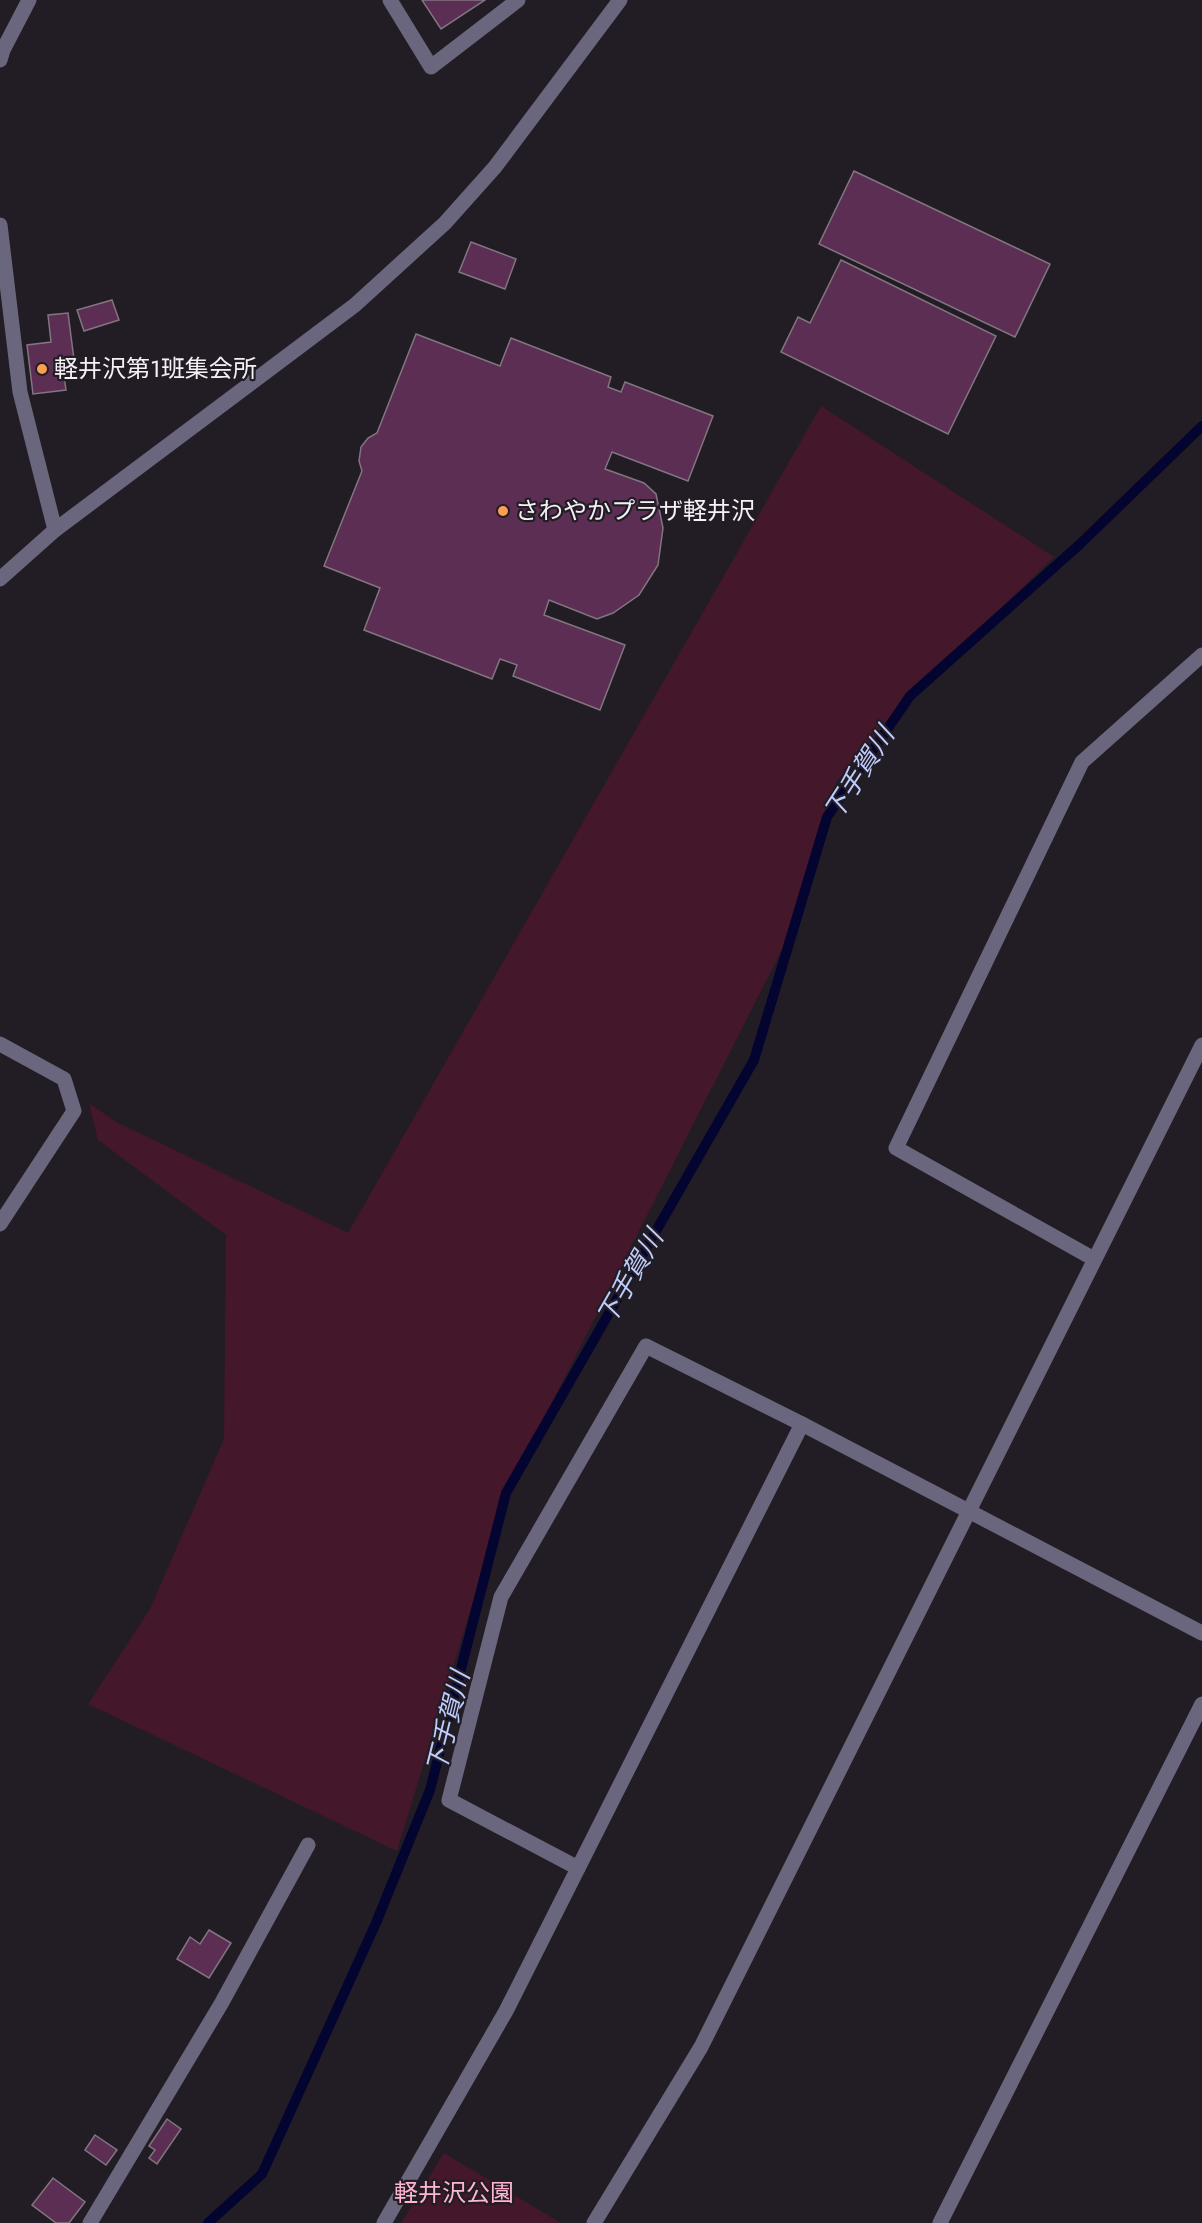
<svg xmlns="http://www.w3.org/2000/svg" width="1202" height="2223" font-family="Jost,'Noto Sans JP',sans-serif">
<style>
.green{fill:#44172b}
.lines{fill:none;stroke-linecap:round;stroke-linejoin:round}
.stream{stroke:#040430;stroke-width:10}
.building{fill:#5c2e54;stroke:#81767f;stroke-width:1.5}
.minor{stroke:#6a667e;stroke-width:15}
.poi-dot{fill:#fc9e52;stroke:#221d25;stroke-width:2}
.labels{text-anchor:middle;stroke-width:4.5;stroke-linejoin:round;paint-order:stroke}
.poi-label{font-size:24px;fill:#f4f0f6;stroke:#221d25;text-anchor:start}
.park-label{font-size:24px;fill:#ffb5d1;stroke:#221d25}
.water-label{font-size:26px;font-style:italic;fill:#becdfd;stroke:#221d25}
</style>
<rect width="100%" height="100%" fill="#221d25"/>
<g class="green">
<path d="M821,406l233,151 -144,139 -74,86 -40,140 -290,571 -109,358 -309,-147 62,-95 74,-170 2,-204 -128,-95 -9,-37 27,19 232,111z"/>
<path d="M444,2153l117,70h-160z"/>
</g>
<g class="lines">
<path class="stream" d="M208,2223l54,-49 114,-251 54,-133 76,-297 248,-433 73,-243 83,-121 169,-151 123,-119"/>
</g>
<g class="building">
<path d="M422,0h63l-44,29z"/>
<path d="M854,171l196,93 -35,73 -196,-93z"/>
<path d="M471,242l45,17 -11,30 -46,-17z"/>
<path d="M841,260l155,76 -48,98 -167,-82 17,-35 12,6z"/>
<path d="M112,300l7,20 -35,11 -7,-21z"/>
<path d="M68,313l8,62 -12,1 2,14 -33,4 -6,-49 24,-3 -3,-27z"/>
<path d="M416,334l84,32 11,-28 100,39 -3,10 13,5 4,-10 88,34 -25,65 -76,-29 -7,17 39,14 12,11 7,34 -5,37 -19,30 -26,18 -16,6 -48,-19 -5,15 81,30 -25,65 -87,-34 4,-11 -17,-6 -8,20 -128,-49 16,-42 -56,-22 38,-95 -3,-10 2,-14 7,-9 9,-5z"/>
<path d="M209,1930l22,13 -22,35 -32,-19 13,-22 10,7z"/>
<path d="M167,2119l14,10 -24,35 -8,-6 6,-8 -6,-4z"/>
<path d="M95,2135l22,15 -11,15 -21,-15z"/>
<path d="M53,2178l32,24 -16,21h-13l-24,-18z"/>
</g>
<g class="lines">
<g class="minor">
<path d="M390,0l41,67 87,-67"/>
<path d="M0,60l3,-10 26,-50"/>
<path d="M0,225l20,167 35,138"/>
<path d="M0,579l55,-49 300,-225 90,-82 50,-56 125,-167"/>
<path d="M0,1044l64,35 10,32 -74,113"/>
<path d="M1094,1259l-198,-111 186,-386 120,-107"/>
<path d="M578,1868l-129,-68 52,-203 145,-251 156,78 400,209"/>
<path d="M90,2223l131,-219 87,-159"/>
<path d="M384,2223l122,-212 296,-587"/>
<path d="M594,2223l107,-176 501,-1002"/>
<path d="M940,2223l262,-519"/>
</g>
</g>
<g class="poi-dot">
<circle cx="42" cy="369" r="6"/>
<circle cx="503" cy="511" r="6"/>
</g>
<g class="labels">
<g class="poi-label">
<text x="54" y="377">軽井沢第1班集会所</text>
<text x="515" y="519">さわやかプラザ軽井沢</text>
</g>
<g class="park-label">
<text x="454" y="2201">軽井沢公園</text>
</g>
<g class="water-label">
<text transform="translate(859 773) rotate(-57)" y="9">下手賀川</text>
<text transform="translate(630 1277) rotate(-60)" y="9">下手賀川</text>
<text transform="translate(448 1722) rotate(-76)" y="9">下手賀川</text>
</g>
</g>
</svg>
